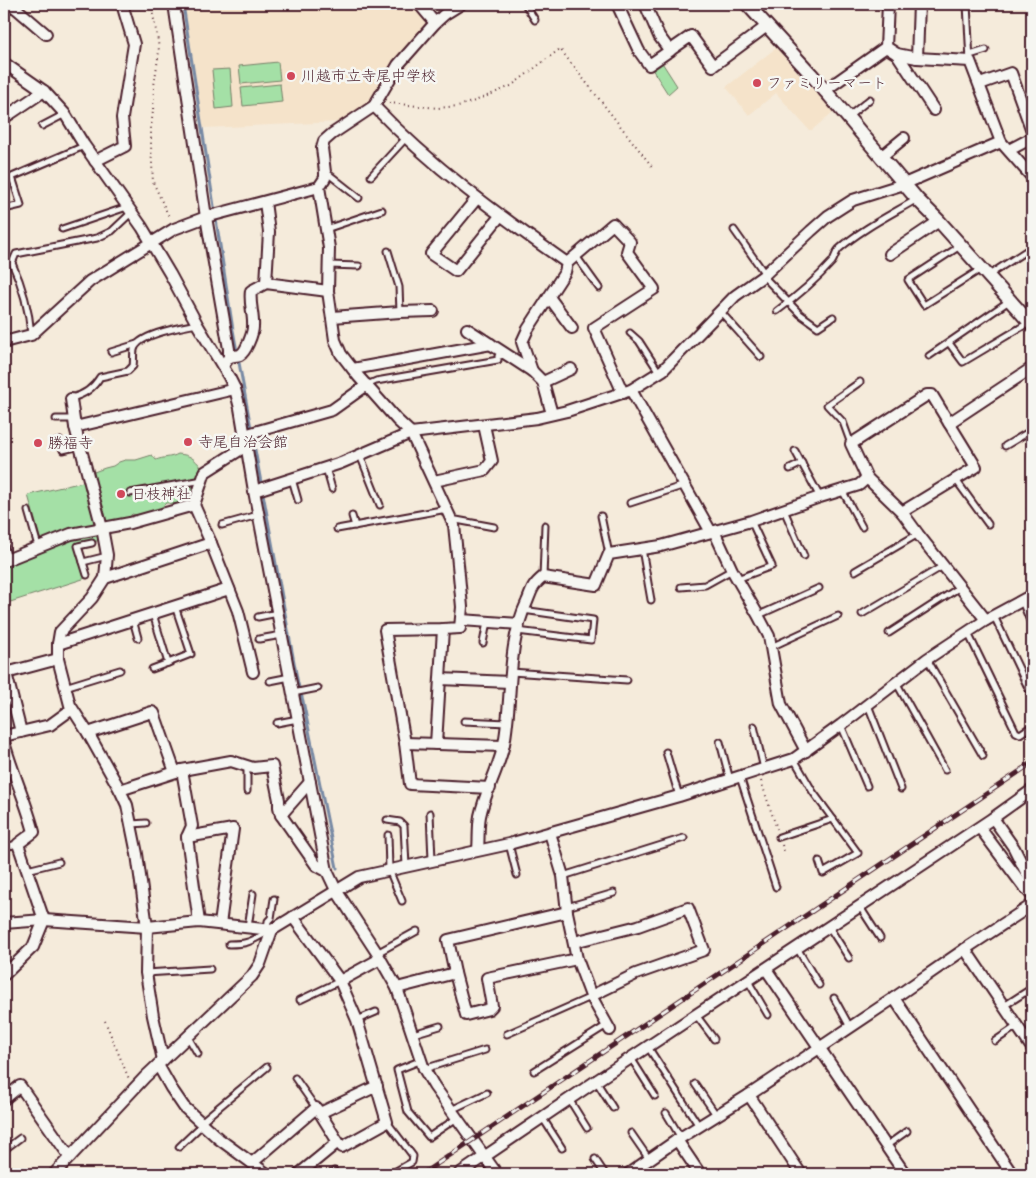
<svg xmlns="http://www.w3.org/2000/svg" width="1036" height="1178" font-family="Mynerve,'Klee One',sans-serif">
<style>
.built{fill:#f5e3ca}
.green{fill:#a4e0a6;stroke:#778068}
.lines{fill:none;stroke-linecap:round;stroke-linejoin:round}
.stream{stroke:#7789a4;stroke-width:3}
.service-casing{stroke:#4a1f2b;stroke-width:9}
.minor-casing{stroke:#4a1f2b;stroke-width:14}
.tertiary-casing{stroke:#4a1f2b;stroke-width:16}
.path{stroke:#4a1f2b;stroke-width:2;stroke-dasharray:1 4;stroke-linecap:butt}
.service{stroke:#f6f6f2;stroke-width:5}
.minor{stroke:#f6f6f2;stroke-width:10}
.tertiary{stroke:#f6f6f2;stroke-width:12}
.rail-casing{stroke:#4a1f2b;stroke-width:5}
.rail{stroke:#f6f6f2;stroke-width:3;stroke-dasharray:9;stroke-linecap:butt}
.poi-dot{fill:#d1495b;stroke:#f6f6f2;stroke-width:2}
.labels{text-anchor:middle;stroke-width:5;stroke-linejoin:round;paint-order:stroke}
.poi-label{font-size:15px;fill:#4a1f2b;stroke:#f6f6f2;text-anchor:start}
</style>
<rect width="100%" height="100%" fill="#f5ebdb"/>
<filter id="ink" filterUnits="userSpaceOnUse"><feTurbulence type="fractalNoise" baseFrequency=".02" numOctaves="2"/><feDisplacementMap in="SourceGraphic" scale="10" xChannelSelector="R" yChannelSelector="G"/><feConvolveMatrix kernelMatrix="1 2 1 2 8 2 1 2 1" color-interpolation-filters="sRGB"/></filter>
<g filter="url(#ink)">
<g class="built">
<path d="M184,4h230l17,21 -59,76 -32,21 -137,6z"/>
<path d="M776,48l57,64 -21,18h-3l-33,-37 -27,22 -23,-28z"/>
</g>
<g class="green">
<path d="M661,61l16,25 -9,8 -16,-25z"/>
<path d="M278,62l2,18 -39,4 -2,-18z"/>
<path d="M230,69l3,38 -17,2 -4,-39z"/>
<path d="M280,84l2,18 -39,4 -2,-18z"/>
<path d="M178,454c12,1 16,4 24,14 -1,9 -6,32 -15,35 -6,2 -14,0 -21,0 -8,9 -22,15 -34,11l-5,6 -19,2 -2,-3 -4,-17 -4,-4 -7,-25 14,-5 8,-2 6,-4 6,-2h11l16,-5 4,5c7,-3 15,-2 22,-6z"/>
<path d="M87,481l11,44 -28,6 -29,10 -13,-46z"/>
<path d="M97,530l5,10 -26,5 10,33 -82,26v-40l50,-22z"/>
</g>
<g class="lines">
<path class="stream" d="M183,4l50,326 65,354 5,17 34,167"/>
<defs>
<g id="service">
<path d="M525,4l10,16"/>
<path d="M967,4l3,57"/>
<path d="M970,55l16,-5"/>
<path d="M848,117l22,-18"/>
<path d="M42,126l23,-12"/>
<path d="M326,172l33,26"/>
<path d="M371,176l35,-38"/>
<path d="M4,209l17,-4 -9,-28 72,-31"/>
<path d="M62,229l65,-22"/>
<path d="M326,229l56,-19"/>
<path d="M734,230l31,44"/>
<path d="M960,246l-52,34 16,25 57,-36"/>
<path d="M388,251l11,36 1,25"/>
<path d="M576,256l23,32"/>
<path d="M329,265l30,1"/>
<path d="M989,275l43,-28"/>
<path d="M763,276l37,38 18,13 15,-10"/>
<path d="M720,311l41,46"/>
<path d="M777,311c19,-14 39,-31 55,-49 3,-4 3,-9 7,-13 21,-19 53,-35 78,-50"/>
<path d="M630,333l9,8 20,31"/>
<path d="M31,334c-2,-24 -9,-49 -19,-71l4,-9 81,-16 15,-7 20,-19"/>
<path d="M949,343l14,19 67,-40"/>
<path d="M111,352l26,-8"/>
<path d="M929,356l80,-55"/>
<path d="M367,385l9,-4 122,-21v-4l9,-1"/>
<path d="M71,398c13,-3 22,-9 29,-21l28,-6 5,-5c1,-5 0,-11 1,-16 3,-16 48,-23 63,-26"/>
<path d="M56,419h18"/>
<path d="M56,442l4,-1 3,9 17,-4"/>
<path d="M851,444l-8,-22 -16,-17 33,-23"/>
<path d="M1005,446l27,-16"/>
<path d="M795,451l25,46"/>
<path d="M360,455l20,50"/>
<path d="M326,468l6,21"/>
<path d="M790,469l12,-6"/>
<path d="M292,479l6,21"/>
<path d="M956,480l32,44"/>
<path d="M842,490l20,37"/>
<path d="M130,493l73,-13"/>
<path d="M630,503l55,-18"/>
<path d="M1032,508l-1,1 1,2"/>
<path d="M784,510l20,46"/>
<path d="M28,511l10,35"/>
<path d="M352,516l3,10"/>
<path d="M601,516l8,38"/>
<path d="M451,519l43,8"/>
<path d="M222,525l36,-10"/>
<path d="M337,529l110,-20"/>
<path d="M4,545l4,14"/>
<path d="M642,549l9,51"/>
<path d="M83,562l24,-6"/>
<path d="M855,571l63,-37"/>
<path d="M87,575l-9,-29 14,-3"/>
<path d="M543,577l2,-52"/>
<path d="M737,579l35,-13 -21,-45"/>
<path d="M681,587l24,-2 27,-15"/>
<path d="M1022,601l10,25"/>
<path d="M153,614l15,49 23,-9 -16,-48"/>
<path d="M862,614l81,-48"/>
<path d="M759,615l60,-27"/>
<path d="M994,616l38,80"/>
<path d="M258,617l20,-4"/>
<path d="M133,620l5,18"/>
<path d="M517,631l74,9 2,-20 -70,-10"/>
<path d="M889,633l71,-46"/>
<path d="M968,633l48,99 4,2 12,-8"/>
<path d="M259,639l23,-4"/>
<path d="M483,643l4,-21"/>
<path d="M771,647l67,-31"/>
<path d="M927,659l56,97"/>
<path d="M152,669l16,-6"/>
<path d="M511,672l116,8"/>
<path d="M270,681l20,-4"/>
<path d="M896,682l49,88"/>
<path d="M65,687l55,-17"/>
<path d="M293,693l25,-5"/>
<path d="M868,705l33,84"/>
<path d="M464,721l43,2"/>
<path d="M277,723l21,-4"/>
<path d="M841,725l26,61"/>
<path d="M754,726l10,43"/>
<path d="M720,742l10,38"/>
<path d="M666,752l13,44"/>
<path d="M794,759l19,33 45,61 -35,20 -4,-12"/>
<path d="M247,767v24"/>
<path d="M740,777l36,110"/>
<path d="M430,813l2,47"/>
<path d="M387,820l13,2 4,4 2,40"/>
<path d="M132,824l14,-1"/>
<path d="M388,835l1,35 13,31"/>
<path d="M779,837l54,-18"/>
<path d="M509,844l8,31"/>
<path d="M4,847l14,-3"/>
<path d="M27,870l32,-8"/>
<path d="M563,876l121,-38"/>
<path d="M567,907l47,-14"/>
<path d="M860,907l20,31"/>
<path d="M248,927l5,-33"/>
<path d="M829,927l20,31"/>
<path d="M267,929l1,-8 3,-3 3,-19"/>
<path d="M229,944c21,0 21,-3 39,-12"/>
<path d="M797,948l22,37"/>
<path d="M377,953l40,-22"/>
<path d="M146,973l64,-4"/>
<path d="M748,981l20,34"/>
<path d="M834,998l16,29"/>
<path d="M300,1000l40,-19"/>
<path d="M1004,1006l28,-18"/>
<path d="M696,1015l18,24"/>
<path d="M357,1020l19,-8"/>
<path d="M413,1034l27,-8"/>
<path d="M507,1034l84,-37"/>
<path d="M188,1037l10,17"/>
<path d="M995,1041l22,-15"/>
<path d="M648,1047l51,79"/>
<path d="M631,1058l24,38"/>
<path d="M422,1060l-25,10 11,42 21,25 28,-19"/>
<path d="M424,1069l61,-19"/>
<path d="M534,1071l73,-46"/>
<path d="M295,1078l21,30"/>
<path d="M596,1081l17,27"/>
<path d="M695,1084l22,32"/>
<path d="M569,1099l18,29"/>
<path d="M451,1110l36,-17"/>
<path d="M666,1113l15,25"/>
<path d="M542,1117l20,31"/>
<path d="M201,1122l66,-55"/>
<path d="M387,1122l26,34 -1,6 -21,12"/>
<path d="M631,1133l18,26"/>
<path d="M886,1146l21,-15"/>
<path d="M179,1147l24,-23"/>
<path d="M4,1150l16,-12"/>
<path d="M595,1159l10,15"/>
<path d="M330,1174l4,-3"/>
</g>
<g id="minor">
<path d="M11,4l35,30"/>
<path d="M174,4l32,213 23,132v8l-6,9"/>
<path d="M419,4l16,19"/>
<path d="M617,4l22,47 10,14 42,-29 22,30 54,-40"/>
<path d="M645,4l14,32 11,15"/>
<path d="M4,12l6,-8"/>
<path d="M886,47l2,-43"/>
<path d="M897,54l37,56"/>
<path d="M917,58l2,-54"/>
<path d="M4,63l40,28 21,23 19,31 58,82 28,47 27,50 32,53 6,12 5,19 14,83 73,380 9,19 41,63 20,35 27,81 10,17 63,88"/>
<path d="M980,84l31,-11 21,58"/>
<path d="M824,91l62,-44 11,7 20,4 53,3 31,81 31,35"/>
<path d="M374,106c58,61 125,109 193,157l-2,9 -37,57 -6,13 10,29"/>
<path d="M4,118l40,-27"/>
<path d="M1009,150l23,-12"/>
<path d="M882,156l22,-18"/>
<path d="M95,161l30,-15 -3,-28 12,-74 -12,-40"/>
<path d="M319,187l10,61 -1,43 7,49 6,14 17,22 39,44 14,13 40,86 3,6 3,29 5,53 -2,21 -17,1 -58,1 20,113 5,41 80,4"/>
<path d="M477,198l-46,56 25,17 44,-55"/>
<path d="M265,202l4,30 -3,51"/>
<path d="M890,254l49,-33"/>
<path d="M567,263l46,-39 17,18 -3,10 27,37 -60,39 29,65"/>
<path d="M549,297l23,31"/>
<path d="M332,317l68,-5 33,-1"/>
<path d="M467,329l65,42 11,11 9,32"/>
<path d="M4,342l27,-7 59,-54 84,-52 32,-12 113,-30 6,-9v-6l-3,-24 2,-7 8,-7 42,-28 24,-41 37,-42 10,-9 16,-10"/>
<path d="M229,357c3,-1 8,-1 11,-2 6,-3 13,-22 13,-28 1,-12 -4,-24 -2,-36l15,-8 62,8"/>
<path d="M353,369l138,-25"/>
<path d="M543,382l28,-13"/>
<path d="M631,390l80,142"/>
<path d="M71,399l4,28 27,101 5,27 -2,23"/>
<path d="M75,427l160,-38"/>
<path d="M244,435l88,-25 35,-25"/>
<path d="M867,478l35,34 16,22 68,86"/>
<path d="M434,481l51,-11 7,-9 -8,-36"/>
<path d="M254,491l87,-28 70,-30 126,-15 30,-7 64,-21 32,-20 72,-74 28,-20 48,-45 17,-15 25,-16 51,-16 97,-42"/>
<path d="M194,505l17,38 27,68 15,61"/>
<path d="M902,512l74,-45 -27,-44"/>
<path d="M714,531l18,39 26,45 11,21 12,68 25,47"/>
<path d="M4,561l67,-27 59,-11 64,-18 11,-33 41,-26"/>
<path d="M461,620l58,4"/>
<path d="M58,644l171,-55"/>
<path d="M440,679l70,3"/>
<path d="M21,732l-15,-59 52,-14"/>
<path d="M88,733l64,-21 2,1 21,59"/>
<path d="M4,736l46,-11 22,-16"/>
<path d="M4,742c8,30 22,59 30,90l-16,12 26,76 -11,27 -29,28"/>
<path d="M405,743l98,3"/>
<path d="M436,744l7,-115"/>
<path d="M182,770l10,56 -5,11 12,85"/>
<path d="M120,790l-32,-57 -18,-28 -12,-46v-15l2,-12 32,-34 13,-20 106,-35"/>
<path d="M281,815l29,-33"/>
<path d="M993,818l21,30 18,36"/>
<path d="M980,828l44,59 8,8"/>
<path d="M550,833l13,43 4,36 10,47 14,37 19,34"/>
<path d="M187,837l46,-8 -13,95"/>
<path d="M478,850c1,-11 0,-23 2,-34 5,-24 19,-48 24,-72 9,-47 2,-98 23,-142 5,-12 5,-16 16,-25l53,8 13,-31 52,-8 90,-25 69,-24 39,-12 8,-7 -16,-34 76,-49h5l17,28 83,-55"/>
<path d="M567,912l-119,28 7,33 11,42 23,-6 3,-3 -5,-28 90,-19"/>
<path d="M293,917l47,64 17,39 30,102 -45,25 -4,-5 -39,32"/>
<path d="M4,923l40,-3 103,7 52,-5 73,8"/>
<path d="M574,942l64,-16 50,-18 16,42 -68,24 -45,22"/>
<path d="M965,949l67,99"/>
<path d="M766,969l139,205"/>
<path d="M340,981l40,-22"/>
<path d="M397,988l58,-15"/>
<path d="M894,998l118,176"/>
<path d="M163,1060l-10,-44 -7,-43 1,-46 -10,-73 -10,-49 -7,-15 62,-20 49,-9 22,7 19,-2 7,34v7l2,8 35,50 11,6"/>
<path d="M158,1065l13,23 13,19 35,32 48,35"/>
<path d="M749,1095l52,79"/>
<path d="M4,1099l16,-13 50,71"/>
<path d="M320,1113l18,29"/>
<path d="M677,1140l23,34"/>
<path d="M252,1163l64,-55 4,5 57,-27"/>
<path d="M54,1174l91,-97 107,-101 8,-12 12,-34 87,-53 150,-33 170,-48 115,-37 47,-34 86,-66 59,-39 46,-25"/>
<path d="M459,1174l137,-93 397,-263 39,-28"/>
<path d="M628,1174l49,-34 72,-45 145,-97 71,-49 67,-44"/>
</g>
<path id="tertiary" d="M747,4l64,70 106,125 22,22 93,104"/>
</defs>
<use href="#service" class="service-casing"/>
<use href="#minor" class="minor-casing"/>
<use href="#tertiary" class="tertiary-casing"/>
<g class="path">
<path d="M151,4l7,37 1,10 -5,35 -1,25 -2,16v19l2,36 17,37"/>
<path d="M389,103l49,5 20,-2 17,-5 36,-15 49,-37 94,120"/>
<path d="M761,781l16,48"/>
<path d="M782,845l2,6"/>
<path d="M105,1021l24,58"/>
</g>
<use href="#service" class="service"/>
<use href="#minor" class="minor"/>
<use href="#tertiary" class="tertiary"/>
<defs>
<path id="rail" d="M422,1174l610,-411"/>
</defs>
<use href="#rail" class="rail-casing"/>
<use href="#rail" class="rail"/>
</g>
</g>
<g class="poi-dot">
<circle cx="291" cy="76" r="5"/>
<circle cx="757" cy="83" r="5"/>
<circle cx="188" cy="442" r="5"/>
<circle cx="38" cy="443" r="5"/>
<circle cx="121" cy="494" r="5"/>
</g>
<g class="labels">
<g class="poi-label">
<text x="301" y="81">川越市立寺尾中学校</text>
<text x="767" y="88">ファミリーマート</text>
<text x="198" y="447">寺尾自治会館</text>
<text x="48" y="448">勝福寺</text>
<text x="131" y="499">日枝神社</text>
</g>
</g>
<rect width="1036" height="1178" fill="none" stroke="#f6f6f2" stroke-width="20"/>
<rect x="10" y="10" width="1016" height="1158" fill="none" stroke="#4a1f2b" stroke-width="2" filter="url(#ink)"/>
</svg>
